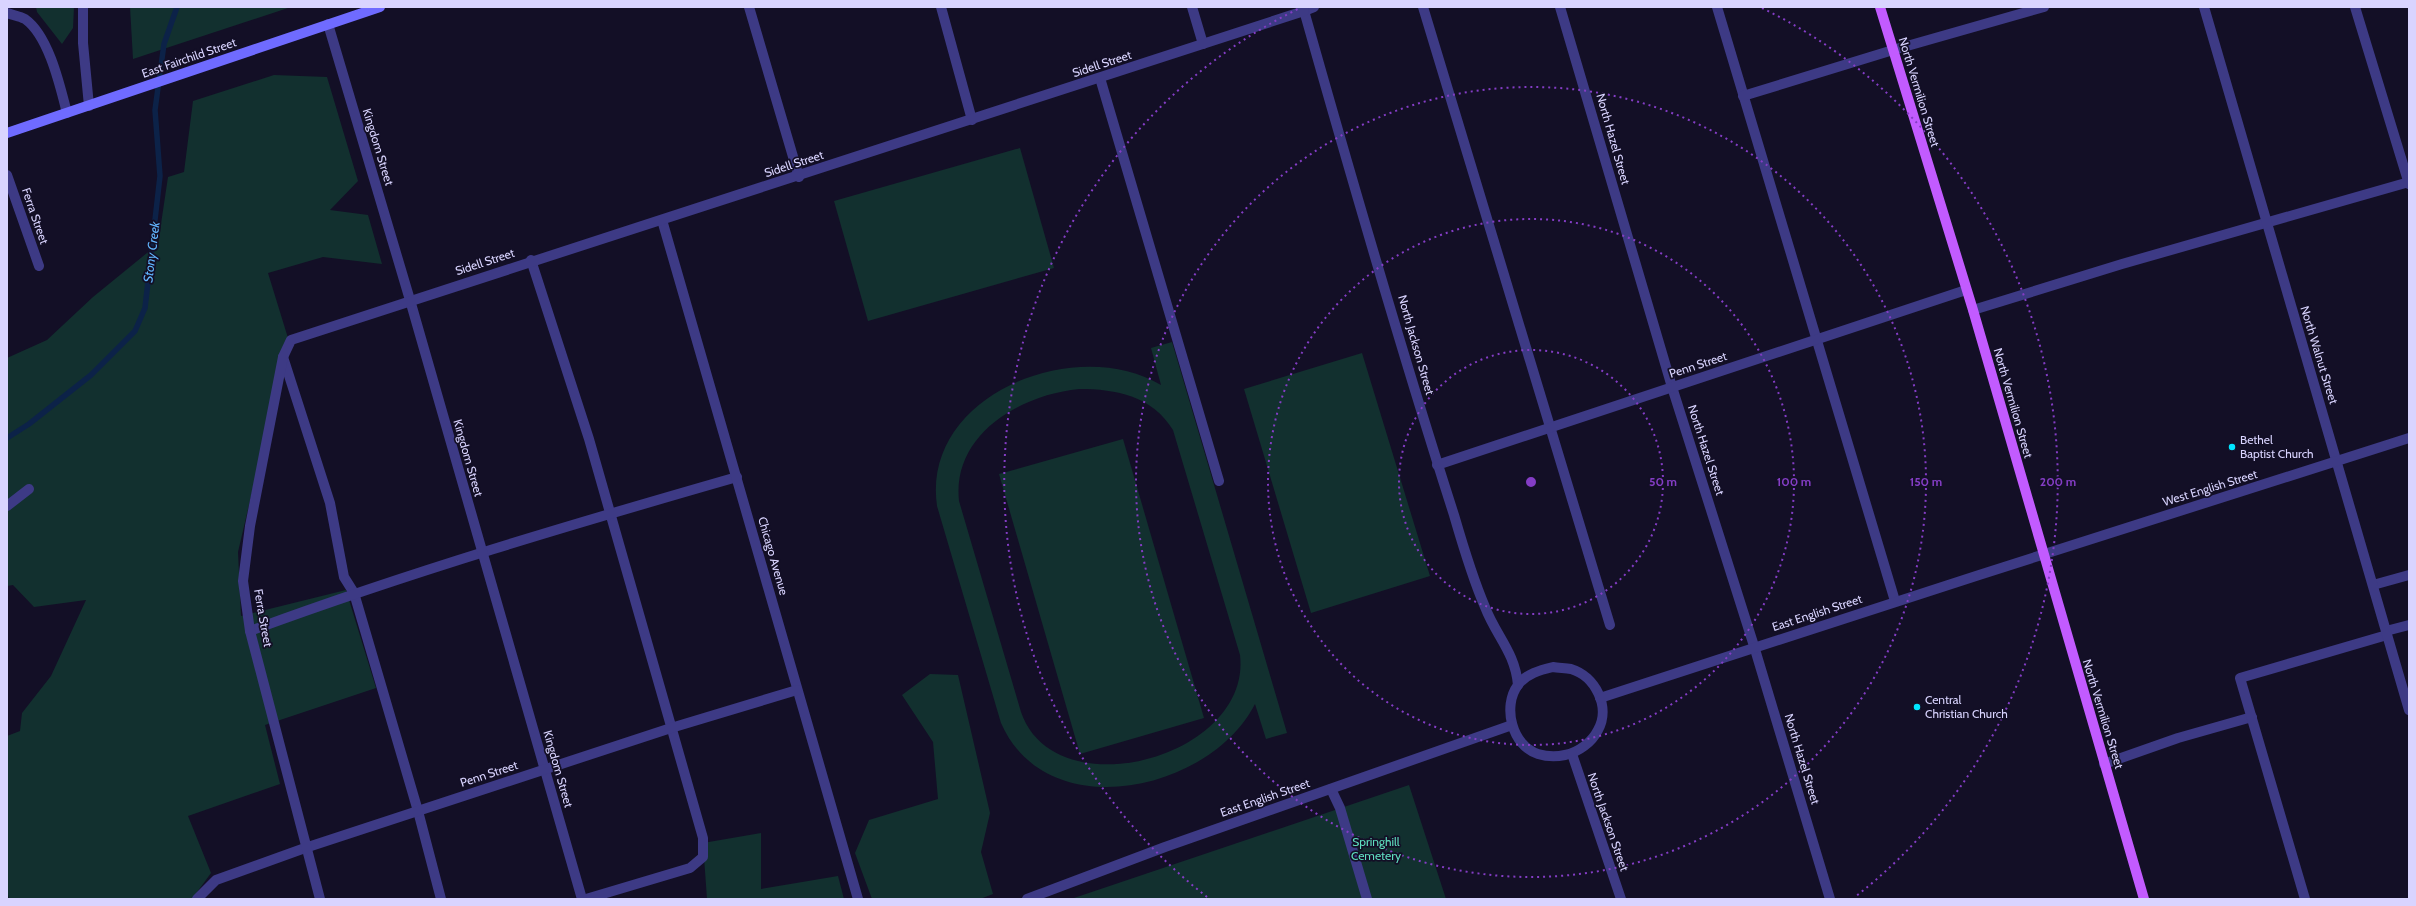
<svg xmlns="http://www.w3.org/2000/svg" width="2416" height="906" font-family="Cabin,sans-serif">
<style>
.green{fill:#12302f;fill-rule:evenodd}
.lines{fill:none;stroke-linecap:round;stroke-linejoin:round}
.stream{stroke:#0c2248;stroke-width:5.5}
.lane{stroke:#3d3a85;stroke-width:10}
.street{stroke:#3d3a85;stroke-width:10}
.secondary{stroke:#6f6bff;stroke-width:10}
.primary{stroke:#c25bff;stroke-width:10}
.ring{fill:none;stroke:#843dc5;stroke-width:2;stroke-dasharray:2 4}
.poi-dot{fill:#00e5ff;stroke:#130f26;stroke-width:1.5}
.labels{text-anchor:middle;stroke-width:3.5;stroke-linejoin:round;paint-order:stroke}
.street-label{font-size:12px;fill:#d9d4ff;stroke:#130f26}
.poi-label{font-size:12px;fill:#d9d4ff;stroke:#130f26;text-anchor:start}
.park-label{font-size:12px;fill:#5fe0c0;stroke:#130f26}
.water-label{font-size:13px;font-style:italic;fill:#62b6ff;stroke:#130f26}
.centre{fill:#843dc5;stroke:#130f26;stroke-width:2}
.ring-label{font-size:12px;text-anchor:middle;font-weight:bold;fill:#843dc5;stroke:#130f26;stroke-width:3.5;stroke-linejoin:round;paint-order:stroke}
</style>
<rect width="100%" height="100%" fill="#130f26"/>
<g class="green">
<path d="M36,7h38l-1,21 -11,16 -25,-32z"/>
<path d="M130,7h161l-158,52z"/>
<path d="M274,75l53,2 31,104 -28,29 38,5 14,49 -59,-7 -55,16 20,65 -50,214 3,64 105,-26 30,98 -111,37 15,59 -92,32 23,57 -19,26h-183l-2,-8v-155l13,-5 2,-18 29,-37 35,-76 -52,7 -21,-22 -6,1v-228l40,-18 46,-43 65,-53 10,-67 16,-5 9,-71z"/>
<path d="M1020,148l34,120 -186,53 -34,-120z"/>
<path d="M1172,342l115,391 -21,6 -11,-35c-44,87 -208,124 -254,19l-64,-217c-16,-112 140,-172 224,-121l-10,-37zM1079,389c38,0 73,7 94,41l67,225c12,102 -185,156 -219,57l-62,-211c-7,-67 61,-106 120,-112z"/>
<path d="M1362,353l68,223 -119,37 -67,-224z"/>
<path d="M1123,439l81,279 -124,36 -81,-280z"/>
<path d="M930,674l28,1 32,138 -9,39 12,42 -13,5h-108l-17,-46 14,-33 69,-21 -5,-57 -31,-47z"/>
<path d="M1409,785l37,114h-375z"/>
<path d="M761,833v56l77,-13 6,23h-137l-4,-56z"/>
</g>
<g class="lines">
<path class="stream" d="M7,438l22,-14 62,-49 44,-44 10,-23 15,-132 -5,-66 9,-66 13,-37"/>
<g class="lane">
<path d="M83,7v36l6,63"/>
<path d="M749,7l50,170"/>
<path d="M1192,7l11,37"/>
<path d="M1423,7l187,618"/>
<path d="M1717,7l178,594"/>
<path d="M2355,7l54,177"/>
<path d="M1304,11l10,-4"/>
<path d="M7,13c5,2 13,3 18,6 24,17 35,67 42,94"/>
<path d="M1100,78l119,403"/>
<path d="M1743,96l150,-46"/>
<path d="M531,260l58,179 114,399v19l-13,11 -104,31"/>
<path d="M1973,310l149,-46 287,-82"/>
<path d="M283,357l47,146 14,74 10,16 64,218 23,88"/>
<path d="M2373,585l36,-10"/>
<path d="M250,631c160,-59 323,-107 487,-154"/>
<path d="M2386,631l23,-6"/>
<path d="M2104,764l74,-26 74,-21"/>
<path d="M1331,789l9,19 27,91"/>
<path d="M2305,899l-65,-221 147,-43"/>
</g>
<g class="street">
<path d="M941,7l31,113"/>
<path d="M1303,7c48,170 97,340 151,508 9,31 18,62 31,92 11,29 30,45 33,78"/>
<path d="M1560,7l112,380 82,259 76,253"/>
<path d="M2204,7l205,703"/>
<path d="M328,24l82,276 172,599"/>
<path d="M1893,50l151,-43"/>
<path d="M7,175l32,91"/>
<path d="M662,220l196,679"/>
<path d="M1437,465l529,-175"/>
<path d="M7,506l22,-17"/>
<path d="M1553,667c5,1 12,1 18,2 24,7 40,38 27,61 -6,12 -19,22 -33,25 -9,2 -17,2 -27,-1 -26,-8 -36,-48 -20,-69 8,-11 22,-15 35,-18z"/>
<path d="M1600,698c269,-89 539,-174 809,-260"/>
<path d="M1572,754l49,145"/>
<path d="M197,899l19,-19 89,-32 366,-120 126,-38"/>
<path d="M320,899l-70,-268 -7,-50 7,-55 33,-169 8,-17 1013,-329"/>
<path d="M1027,899l138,-52 347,-122"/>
</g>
<path class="secondary" d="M7,133l373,-126"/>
<path class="primary" d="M1880,7l93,303 171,589"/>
</g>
<g class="ring">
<circle cx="1531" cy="482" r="132"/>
<circle cx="1531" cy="482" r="263"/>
<circle cx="1531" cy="482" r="395"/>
<path d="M1207 897A527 527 0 0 1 1300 8M1762 8A527 527 0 0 1 1855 897"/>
</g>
<g class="poi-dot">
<circle cx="2232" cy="447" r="4"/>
<circle cx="1917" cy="707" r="4"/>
</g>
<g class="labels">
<g class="street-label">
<text transform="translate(189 58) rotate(-19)" y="4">East Fairchild Street</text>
<text transform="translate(1102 64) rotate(-18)" y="4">Sidell Street</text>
<text transform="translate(1919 92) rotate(73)" y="4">North Vermilion Street</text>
<text transform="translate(1613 139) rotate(74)" y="4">North Hazel Street</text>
<text transform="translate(378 147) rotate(73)" y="4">Kingdom Street</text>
<text transform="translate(794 164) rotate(-18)" y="4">Sidell Street</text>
<text transform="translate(35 216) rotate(71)" y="4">Ferra Street</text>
<text transform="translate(485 262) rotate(-18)" y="4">Sidell Street</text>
<text transform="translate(1416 345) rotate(74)" y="4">North Jackson Street</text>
<text transform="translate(2319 355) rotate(73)" y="4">North Walnut Street</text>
<text transform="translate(1698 365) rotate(-18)" y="4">Penn Street</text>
<text transform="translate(2013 403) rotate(74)" y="4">North Vermilion Street</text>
<text transform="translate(1706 450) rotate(72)" y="4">North Hazel Street</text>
<text transform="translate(468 458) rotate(74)" y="4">Kingdom Street</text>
<text transform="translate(2210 488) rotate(-17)" y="4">West English Street</text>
<text transform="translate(773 556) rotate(74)" y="4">Chicago Avenue</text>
<text transform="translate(1817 613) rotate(-18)" y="4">East English Street</text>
<text transform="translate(263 618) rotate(80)" y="4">Ferra Street</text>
<text transform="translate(2103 714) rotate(73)" y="4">North Vermilion Street</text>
<text transform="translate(1802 759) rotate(73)" y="4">North Hazel Street</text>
<text transform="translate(558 769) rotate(74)" y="4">Kingdom Street</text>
<text transform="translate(489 774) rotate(-18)" y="4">Penn Street</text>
<text transform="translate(1265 798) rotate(-19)" y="4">East English Street</text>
<text transform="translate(1608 822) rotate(71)" y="4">North Jackson Street</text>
</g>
<g class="poi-label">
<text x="2240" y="444">Bethel<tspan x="2240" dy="14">Baptist Church</tspan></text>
<text x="1925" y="704">Central<tspan x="1925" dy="14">Christian Church</tspan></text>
</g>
<g class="park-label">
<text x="1376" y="846">Springhill<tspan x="1376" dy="14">Cemetery</tspan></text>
</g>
<g class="water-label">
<text transform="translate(151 252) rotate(-83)" y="5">Stony Creek</text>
</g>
</g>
<circle cx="1531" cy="482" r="6" class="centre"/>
<g class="ring-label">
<text x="1663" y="486">50 m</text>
<text x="1794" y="486">100 m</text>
<text x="1926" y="486">150 m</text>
<text x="2058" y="486">200 m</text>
</g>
<rect width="2416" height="906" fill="none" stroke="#d9d4ff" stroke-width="16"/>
</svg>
